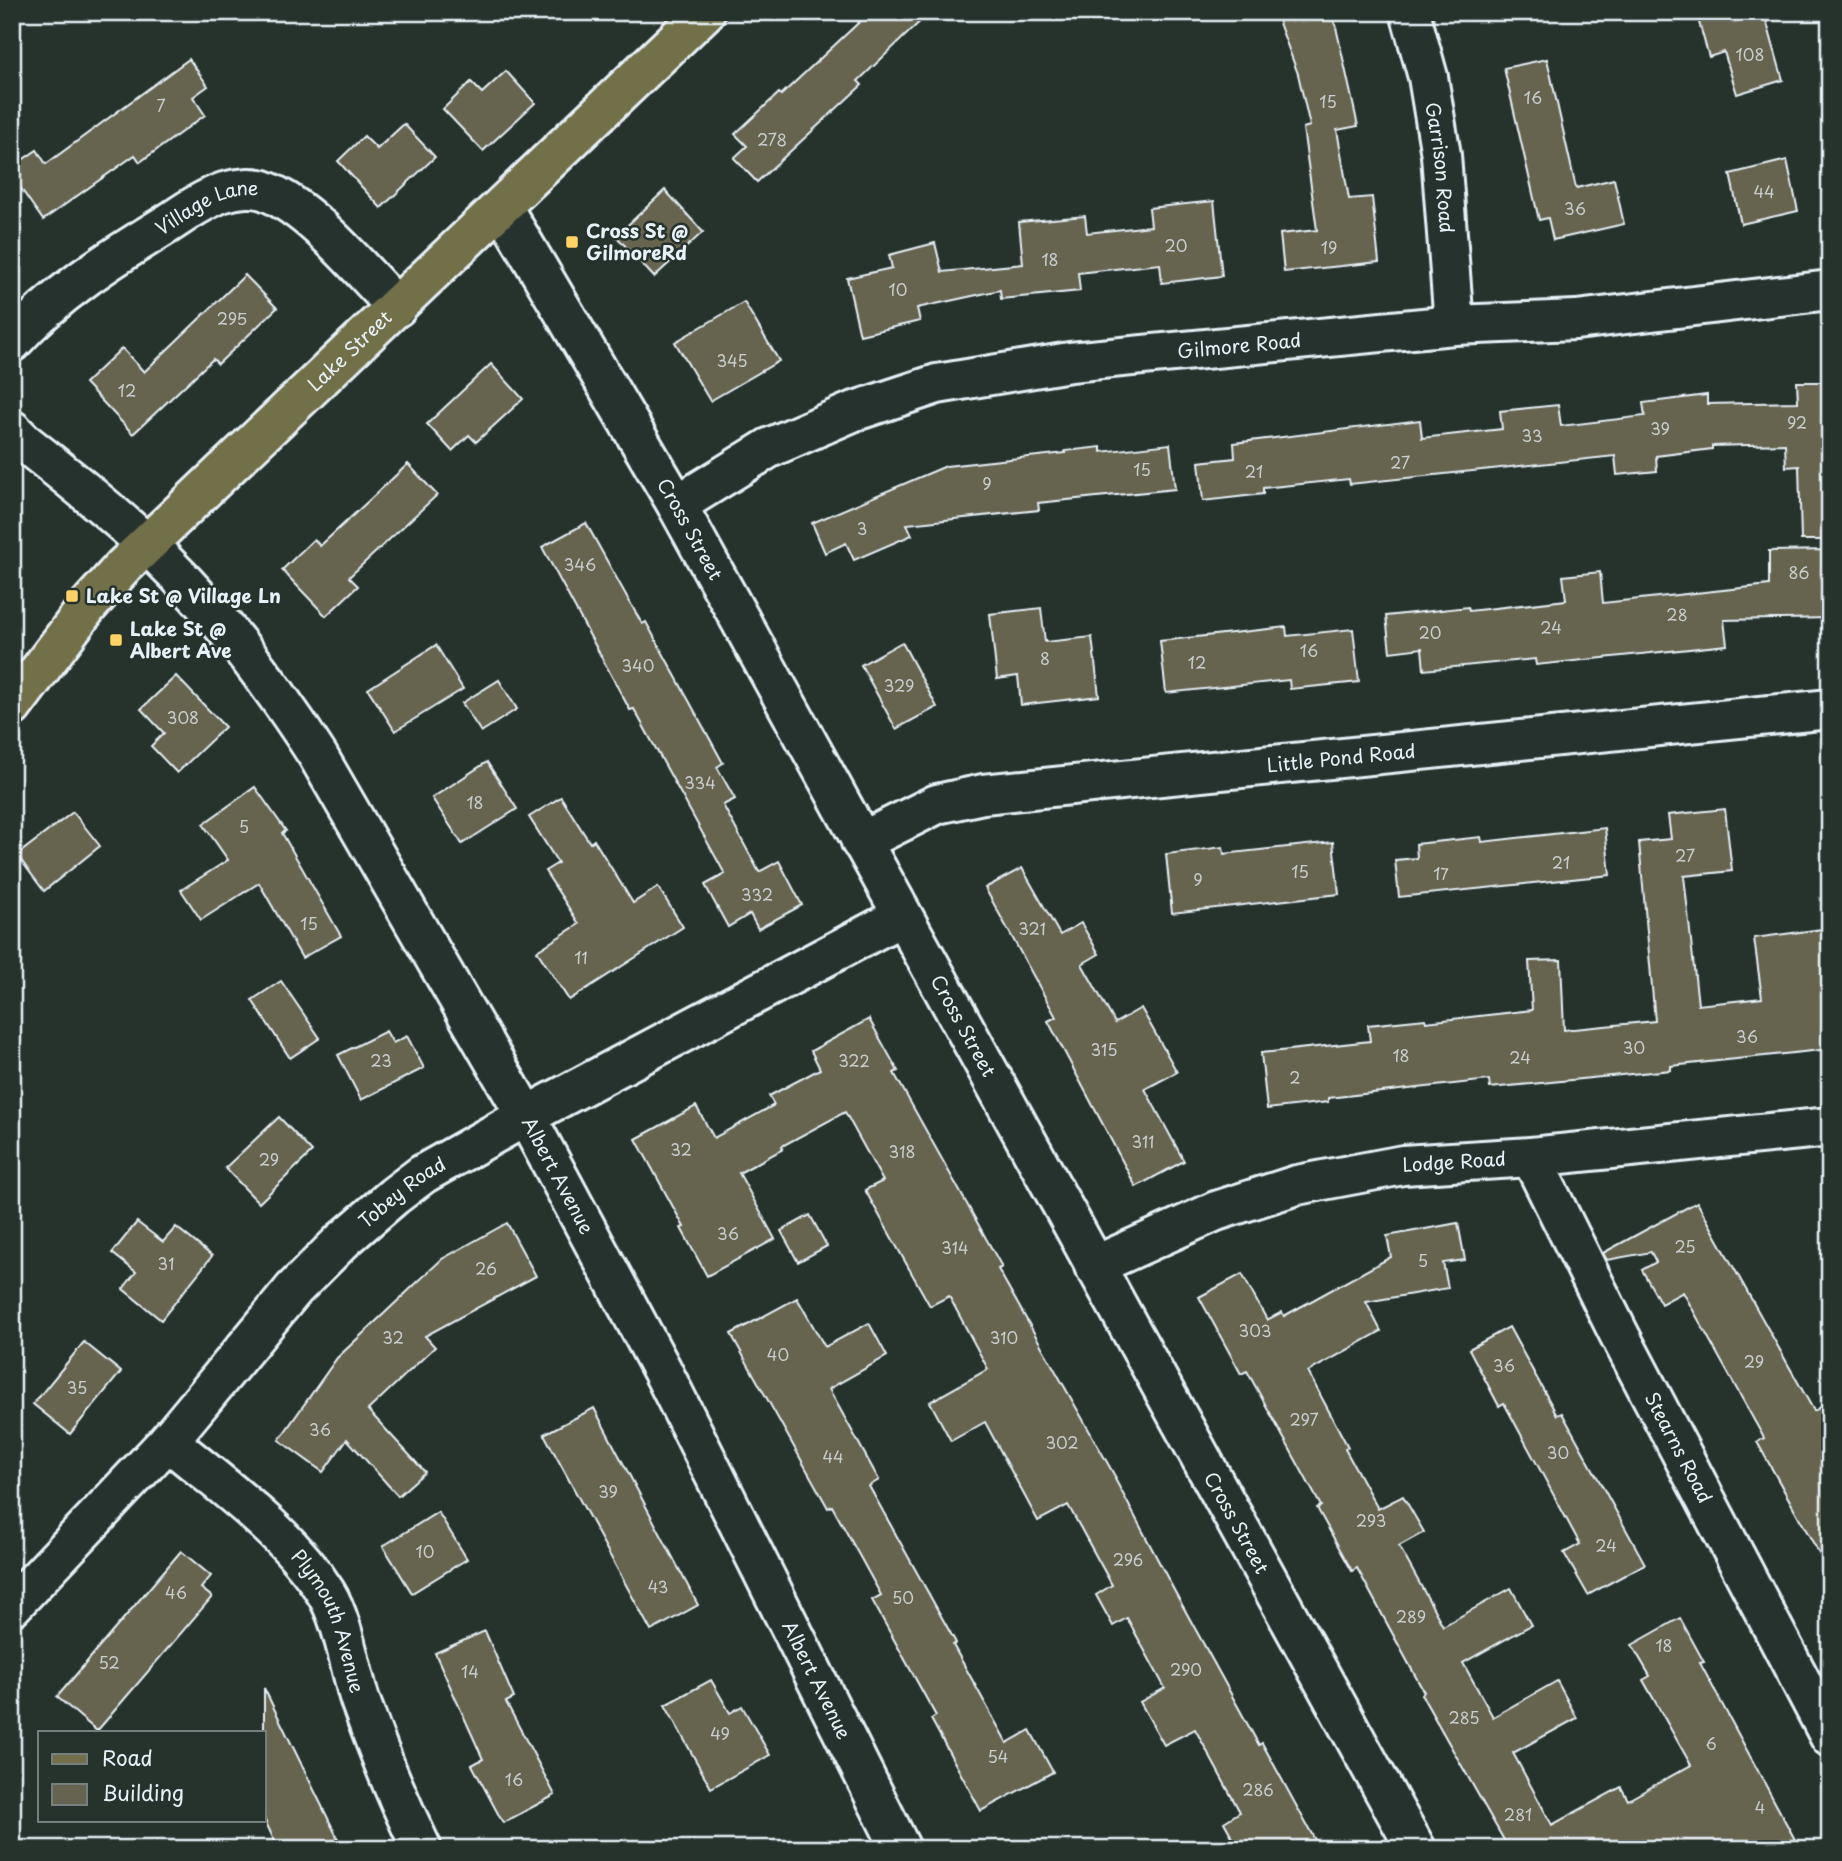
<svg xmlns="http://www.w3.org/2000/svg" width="1842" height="1861" font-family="'Playpen Sans',sans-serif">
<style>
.building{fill:#666450;stroke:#e8f1f8;stroke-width:2}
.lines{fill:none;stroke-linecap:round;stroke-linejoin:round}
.minor-casing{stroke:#e8f1f8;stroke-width:44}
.major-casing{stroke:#e8f1f8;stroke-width:44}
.minor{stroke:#26332d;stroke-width:38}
.major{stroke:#726f4a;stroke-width:38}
.poi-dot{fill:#ffd166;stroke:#26332d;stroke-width:2.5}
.labels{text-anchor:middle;stroke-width:5;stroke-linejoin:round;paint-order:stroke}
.number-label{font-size:16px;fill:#c8cece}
.street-label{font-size:19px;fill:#e8f1f8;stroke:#26332d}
.poi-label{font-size:19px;font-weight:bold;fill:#e8f1f8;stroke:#26332d;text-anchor:start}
</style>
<rect width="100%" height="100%" fill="#26332d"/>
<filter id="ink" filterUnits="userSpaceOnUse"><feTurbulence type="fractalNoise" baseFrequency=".0143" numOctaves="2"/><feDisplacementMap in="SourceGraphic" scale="14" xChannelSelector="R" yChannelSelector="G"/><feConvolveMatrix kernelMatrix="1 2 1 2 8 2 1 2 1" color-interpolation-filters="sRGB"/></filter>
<g filter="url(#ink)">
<g class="building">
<path d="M870,12h60l-72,69 4,4 -105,97 -23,-24 13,-12 -12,-12 44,-41 2,2z"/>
<path d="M1275,12h55l6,15 22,99 -21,4 12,69 23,-2 7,65 -95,10 -4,-38 37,-4 -14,-102 7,-2 -12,-52z"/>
<path d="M1696,12h50l2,8 17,-4 18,64 -46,14 -13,-42 -15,5z"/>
<path d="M189,59l19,27 -15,11 12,18 -65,47 -5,-7 -92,65 -31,-44v-9l25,-17 9,14z"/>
<path d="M1547,59l29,129 38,-9 10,45 -71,16 -5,-22 -9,2 -35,-152z"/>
<path d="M506,71l29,32 -52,48 -40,-42 28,-27 11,11z"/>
<path d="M404,124l31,33 -54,51 -43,-47 26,-25 13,13z"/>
<path d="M1787,160l11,51 -57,13 -11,-50z"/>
<path d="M665,190l38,42 -49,45 -38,-41z"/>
<path d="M1214,201l8,75 -60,7 -2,-19 -82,9 2,18 -79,8 -1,-9 -83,18 3,13 -60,14 -13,-57 45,-10 -3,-13 46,-12 7,29 81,-8 -4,-42 66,-6 2,17 64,-7 -2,-18z"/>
<path d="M245,275l32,33 -59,56 -5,-5 -80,75 -48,-51 37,-35 22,24z"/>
<path d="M744,302l35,59 -69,40 -35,-59z"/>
<path d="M491,364l32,35 -47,43 -7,-7 -17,16 -25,-27z"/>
<path d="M1797,382h33v158h-29l-2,-74 -13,1 -1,-23 -73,2v3l-56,7 1,15 -40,4 -2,-19 -265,28 -1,-5 -86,9v6l-60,7 -4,-39 36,-4 -1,-15 186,-23 2,18 80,-9 -2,-18 58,-6 3,21 84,-10 -2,-13 64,-8v9l91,-2z"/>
<path d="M1170,444l5,45 -137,14 1,7 -132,14 5,11 -58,25 -8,-17 -21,10 -13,-30 134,-57 120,-13 -1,-2 36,-4v5z"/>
<path d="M408,464l29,31 -88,82 9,9 -32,30 -44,-46 32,-31 6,7z"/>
<path d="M586,523l56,101 4,-2 77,141 -6,4 18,32 -12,6 36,67 20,-11 23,44 -44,24 -8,-15 -22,13 -23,-42 20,-11 -91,-165 -4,1 -88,-163z"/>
<path d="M1830,550v68l-106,2 3,25 -191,20 -1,-6 -111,11 -2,-22 -32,4 -4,-36 82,-9 1,4 97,-11 -3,-24 37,-4 3,31 166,-18v-34z"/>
<path d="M1041,608l4,34 47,-5 7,59 -78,9 -3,-29 -21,3 -7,-65z"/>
<path d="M1286,627l1,9 66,-7 6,53 -69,7 -1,-9 -123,13 -6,-52z"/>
<path d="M902,642l35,65 -41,22 -35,-64z"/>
<path d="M436,645l27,44 -68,42 -27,-42z"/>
<path d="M176,676l49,51 -48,46 -26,-27 13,-13 -23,-24z"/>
<path d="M499,680l18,29 -36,23 -19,-29z"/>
<path d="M487,762l30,47 -55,35 -30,-46z"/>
<path d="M255,787l31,44 -4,2 59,103 -39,22 -43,-75 -58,37 -20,-30 47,-30 -25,-36z"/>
<path d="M561,797l29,46 4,-3 39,63 25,-16 25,40 -114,73 -32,-49 42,-27 -34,-53 13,-8 -29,-46z"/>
<path d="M1725,809l7,62 -48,5 14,129 64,-7 -8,-60 76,-10v121l-159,17v4l-181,18 -1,-8 -161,18v4l-61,7 -6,-56 109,-12 -2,-16 57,-6 1,3 106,-12 -3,-49 32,-1 3,70 91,-9 -16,-179 32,-3 -3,-24z"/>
<path d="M73,812l27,34 -56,45 -27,-36z"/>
<path d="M1605,828l5,47 -211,22 -4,-37 22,-2 -1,-14 65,-7 1,5z"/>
<path d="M1333,842l6,52 -167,19 -6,-59 57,-7 1,7z"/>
<path d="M1022,868l38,67 21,-12 18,31 -17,10 33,59 26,-15 36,64 -32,17 39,72 -48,26 -88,-166 8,-4 -71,-129z"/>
<path d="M281,981l39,57 -30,20 -38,-58z"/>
<path d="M869,1019l29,52 -4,2 108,194 -4,2 118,209 -1,1 60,113 84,153 3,-2 58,106h-81l-15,-27 16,-10 -45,-83 -31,16 -24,-43 25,-14 -38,-70 -14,8 -17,-31 16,-10 -44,-80 -30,16 -53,-99 -34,19 -21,-39 58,-33 -39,-73 -19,10 -65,-116 18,-9 -38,-69 -63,34 1,3 -44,24 36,66 -68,37 -26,-48 3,-1 -48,-88 60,-33 18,32 60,-33 -5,-9 51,-27 -9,-18z"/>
<path d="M386,1031l7,12 14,-7 17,32 -63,32 -23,-45z"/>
<path d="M279,1117l33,35 -53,51 -34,-35z"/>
<path d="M1697,1202l117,209 16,-9v171l-73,-131 7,-4 -81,-146 -22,12 -19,-34 14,-8 -5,-10 -44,8 -4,-7z"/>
<path d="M810,1215l17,31 -29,16 -17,-31z"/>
<path d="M137,1222l26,20 13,-15 36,29 -51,64 -38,-31 13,-17 -24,-19z"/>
<path d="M507,1223l29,53 -111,60 10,11 -67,63 57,62 -27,24 -51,-57 -24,33 -44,-32 58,-82 105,-99z"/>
<path d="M1458,1223l7,37 -22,3 5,25 -82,14 15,29 -73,41 40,75 -3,2 33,60 25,-13 21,36 -25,14 44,80 68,-38 20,37 -68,38 30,54 64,-36 20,37 -64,35 39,72 69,-38 7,13 63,-35 -48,-85 7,-4 -18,-31 48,-27 24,44 -4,1 100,186h-291l-88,-155 3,-2 -67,-124 -5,3 -35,-63 4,-2 -74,-135 -6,3 -42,-77 43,-23 25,46 15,-8 2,4 107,-59 -4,-21z"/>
<path d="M797,1298l28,49 44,-24 18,33 -58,33 50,91 -10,6 87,157 -3,2 54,98 23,-13 23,42 -72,39 -50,-92 5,-3 -64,-116 9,-5 -49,-89 -4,2 -97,-174z"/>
<path d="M1509,1327l48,88 5,-2 83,151 -57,31 -24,-42 16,-9 -76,-141 -5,3 -30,-57z"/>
<path d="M84,1342l37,30 -51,62 -37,-30z"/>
<path d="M594,1408l104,197 -47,26 -107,-197z"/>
<path d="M438,1512l29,47 -55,34 -29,-47z"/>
<path d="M181,1551l30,25 -10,12 11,9 -115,134 -40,-34z"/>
<path d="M485,1631l29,67 -8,4 49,93 -52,28 -31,-58 11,-6 -48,-106z"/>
<path d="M711,1680l19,33 12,-7 28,49 -59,33 -46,-83z"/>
<path d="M264,1688l79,161h-65l-14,-31z"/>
</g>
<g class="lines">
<defs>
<g id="minor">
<path id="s1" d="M1410,12l18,65 13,78 13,170"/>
<path id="s2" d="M502,207l175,298 739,1344"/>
<path id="s3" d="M12,342c43,-48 98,-83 152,-116 19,-12 39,-27 60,-34 13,-4 30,-6 42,-1 47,19 95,80 131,116"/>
<path id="s4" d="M12,430l13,13c46,36 92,73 134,113 61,60 113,128 159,200l208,360 136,254 239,479"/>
<path id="s5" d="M677,505l92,-57 83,-36 85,-28 133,-22 384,-37 122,-5 254,-30"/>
<path id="s6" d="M861,842l76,-38 46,-10 847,-85"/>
<path id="s7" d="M1531,1157l88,177 211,403"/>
<path id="s8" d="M1094,1266l122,-55 81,-26 106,-20 128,-8 299,-30"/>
<path id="s9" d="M168,1441c55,46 120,91 158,152 17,27 24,76 34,107 18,51 38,100 62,149"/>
<path id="s10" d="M12,1606l156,-165 126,-152 48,-48 52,-45 29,-22 103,-58 376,-200"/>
</g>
<g id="major">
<path id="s11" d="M12,707l75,-100 36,-40 582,-555"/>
</g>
</defs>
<use href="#minor" class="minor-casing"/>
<use href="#major" class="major-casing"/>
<use href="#minor" class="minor"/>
<use href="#major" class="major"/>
</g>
</g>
<g class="poi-dot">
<rect x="565" y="235" width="14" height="14" rx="3.5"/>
<rect x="65" y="589" width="14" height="14" rx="3.5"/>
<rect x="109" y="633" width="14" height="14" rx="3.5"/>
</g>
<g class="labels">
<g class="number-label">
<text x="1750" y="61">108</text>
<text x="1533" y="104">16</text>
<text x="1328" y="108">15</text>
<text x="161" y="112">7</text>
<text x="772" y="146">278</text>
<text x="1764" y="198">44</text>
<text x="1575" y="215">36</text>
<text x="1176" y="252">20</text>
<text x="1329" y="254">19</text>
<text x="1050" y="266">18</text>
<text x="898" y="296">10</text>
<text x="232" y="325">295</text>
<text x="732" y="367">345</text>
<text x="127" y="397">12</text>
<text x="1797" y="429">92</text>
<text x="1660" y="435">39</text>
<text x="1532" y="442">33</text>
<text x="1400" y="469">27</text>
<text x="1142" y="476">15</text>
<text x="1254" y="478">21</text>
<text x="987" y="490">9</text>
<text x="862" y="535">3</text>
<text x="580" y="571">346</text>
<text x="1799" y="579">86</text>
<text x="1677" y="621">28</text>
<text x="1551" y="634">24</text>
<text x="1430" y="639">20</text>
<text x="1309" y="657">16</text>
<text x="1045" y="665">8</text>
<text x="1197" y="669">12</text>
<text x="638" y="672">340</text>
<text x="899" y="692">329</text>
<text x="183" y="724">308</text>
<text x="700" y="789">334</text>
<text x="475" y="809">18</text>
<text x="244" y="833">5</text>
<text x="1685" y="862">27</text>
<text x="1561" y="869">21</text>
<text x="1300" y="878">15</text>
<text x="1441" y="880">17</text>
<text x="1198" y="886">9</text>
<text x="757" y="901">332</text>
<text x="309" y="930">15</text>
<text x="1032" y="935">321</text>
<text x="581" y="964">11</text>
<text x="1747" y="1043">36</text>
<text x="1634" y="1054">30</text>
<text x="1104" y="1056">315</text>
<text x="1401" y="1062">18</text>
<text x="1520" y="1064">24</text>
<text x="381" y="1067">23</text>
<text x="854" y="1067">322</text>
<text x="1295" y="1084">2</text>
<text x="1143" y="1148">311</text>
<text x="681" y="1156">32</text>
<text x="902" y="1158">318</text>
<text x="269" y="1166">29</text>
<text x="728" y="1240">36</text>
<text x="1685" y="1253">25</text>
<text x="955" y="1254">314</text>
<text x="1423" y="1267">5</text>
<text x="166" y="1270">31</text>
<text x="486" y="1275">26</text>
<text x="1255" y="1337">303</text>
<text x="393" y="1344">32</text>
<text x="1004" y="1344">310</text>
<text x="778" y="1361">40</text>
<text x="1754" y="1368">29</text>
<text x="1504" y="1372">36</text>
<text x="77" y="1394">35</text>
<text x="1304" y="1426">297</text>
<text x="320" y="1436">36</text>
<text x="1062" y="1449">302</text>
<text x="1558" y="1459">30</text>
<text x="833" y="1463">44</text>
<text x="608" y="1498">39</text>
<text x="1371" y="1527">293</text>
<text x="1606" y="1552">24</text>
<text x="425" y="1558">10</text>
<text x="1128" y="1566">296</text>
<text x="658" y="1593">43</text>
<text x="176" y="1599">46</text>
<text x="903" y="1604">50</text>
<text x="1411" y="1623">289</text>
<text x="1664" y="1652">18</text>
<text x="109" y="1669">52</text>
<text x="1186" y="1676">290</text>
<text x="470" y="1678">14</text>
<text x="1464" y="1724">285</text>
<text x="720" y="1740">49</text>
<text x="1711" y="1750">6</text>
<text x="998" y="1763">54</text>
<text x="514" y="1786">16</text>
<text x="1258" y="1796">286</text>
<text x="1760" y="1814">4</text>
<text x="1518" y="1821">281</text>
</g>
<g class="street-label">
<text dy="7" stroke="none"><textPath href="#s1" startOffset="159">Garrison Road</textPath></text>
<text dy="7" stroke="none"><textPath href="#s3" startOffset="240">Village Lane</textPath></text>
<text dy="7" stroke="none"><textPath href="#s5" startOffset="593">Gilmore Road</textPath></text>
<text dy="7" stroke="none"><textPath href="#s11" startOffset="492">Lake Street</textPath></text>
<text dy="7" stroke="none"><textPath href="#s2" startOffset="373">Cross Street</textPath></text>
<text dy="7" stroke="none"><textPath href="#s6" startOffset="492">Little Pond Road</textPath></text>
<text dy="7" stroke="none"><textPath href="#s2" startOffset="940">Cross Street</textPath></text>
<text dy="7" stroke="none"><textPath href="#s8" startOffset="378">Lodge Road</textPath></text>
<text dy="7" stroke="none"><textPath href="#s4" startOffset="933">Albert Avenue</textPath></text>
<text dy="7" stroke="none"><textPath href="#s10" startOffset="570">Tobey Road</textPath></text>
<text dy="7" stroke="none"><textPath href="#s7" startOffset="326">Stearns Road</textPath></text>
<text dy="7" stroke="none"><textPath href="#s2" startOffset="1507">Cross Street</textPath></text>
<text dy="7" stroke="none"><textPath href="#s9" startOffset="247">Plymouth Avenue</textPath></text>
<text dy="7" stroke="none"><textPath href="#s4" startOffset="1500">Albert Avenue</textPath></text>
</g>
<g class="poi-label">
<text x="586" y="238">Cross St @<tspan x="586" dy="22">GilmoreRd</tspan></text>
<text x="86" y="603">Lake St @ Village Ln</text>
<text x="130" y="636">Lake St @<tspan x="130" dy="22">Albert Ave</tspan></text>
</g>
</g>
<rect width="1842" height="1861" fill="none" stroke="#26332d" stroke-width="42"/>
<rect x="21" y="21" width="1800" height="1819" fill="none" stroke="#e8f1f8" stroke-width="2.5" filter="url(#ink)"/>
<rect x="38" y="1731" width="228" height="91" fill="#26332d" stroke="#747f7e" stroke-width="2"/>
<rect x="52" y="1754" width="35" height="10" fill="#726f4a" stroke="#747f7e" stroke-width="2"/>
<text x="102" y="1766" font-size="21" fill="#e8f1f8">Road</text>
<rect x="52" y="1784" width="35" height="21" fill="#666450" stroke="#747f7e" stroke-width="2"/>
<text x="102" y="1801" font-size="21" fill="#e8f1f8">Building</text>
</svg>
